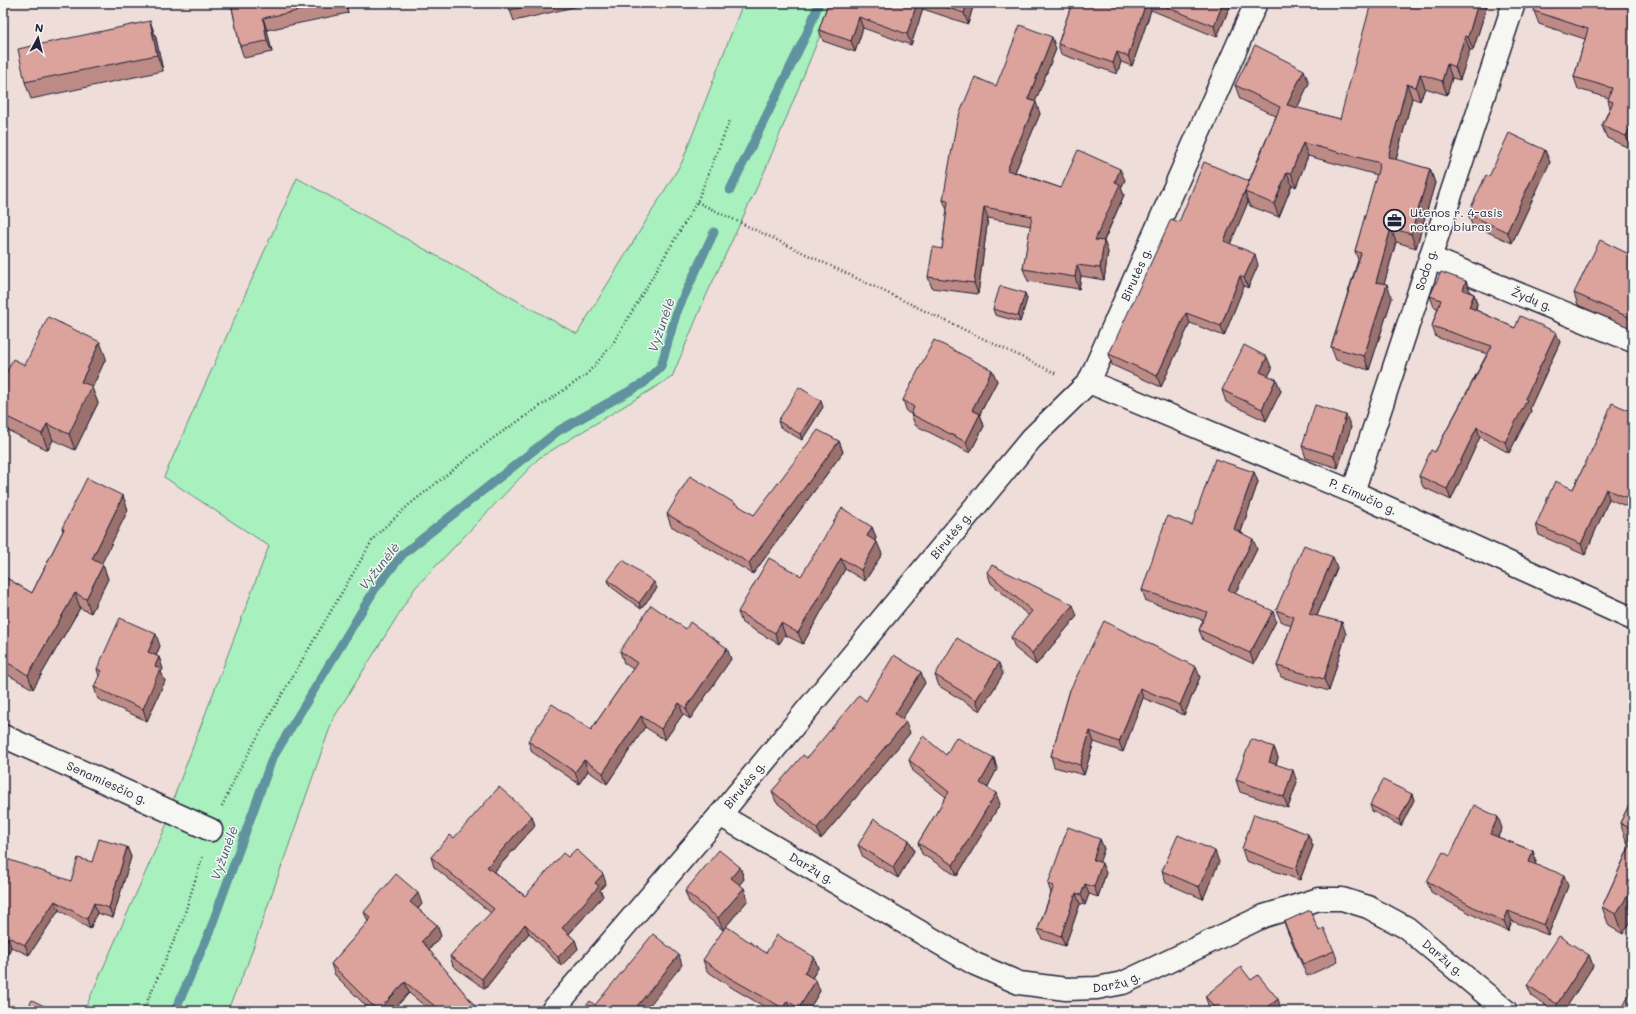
<svg xmlns="http://www.w3.org/2000/svg" width="1636" height="1014" font-family="Mali,sans-serif">
<style>
.grass{fill:#a8f0bd;stroke:#65897c}
.lines{fill:none;stroke-linecap:round;stroke-linejoin:round}
.stream{stroke:#61929f;stroke-width:9}
.minor-casing{stroke:#22223b;stroke-width:25}
.path{stroke:#22223b;stroke-width:2.5;stroke-dasharray:1 3;stroke-linecap:butt}
.minor{stroke:#f6f6f2;stroke-width:22}
.wall{fill:#bd8b86;stroke:#22223b}
.shaded-wall{fill:#9a716d;stroke:#22223b}
.building{fill:#dca29c;stroke:#22223b}
.labels{text-anchor:middle;stroke-width:3;stroke-linejoin:round;paint-order:stroke}
.poi-label{font-size:12px;fill:#22223b;stroke:#f6f6f2;text-anchor:start}
.street-label{font-size:12px;fill:#22223b;stroke:#f6f6f2}
.water-label{font-size:13px;font-style:italic;fill:#425a6d;stroke:#f6f6f2}
</style>
<rect width="100%" height="100%" fill="#eeddd8"/>
<filter id="ink" filterUnits="userSpaceOnUse"><feTurbulence type="fractalNoise" baseFrequency=".025" numOctaves="2"/><feDisplacementMap in="SourceGraphic" scale="8" xChannelSelector="R" yChannelSelector="G"/><feConvolveMatrix kernelMatrix="1 2 1 2 8 2 1 2 1" color-interpolation-filters="sRGB"/></filter>
<g filter="url(#ink)">
<path class="grass" d="M743,3h90l-67,165 -60,128 -34,81 -133,81 -124,130 -82,131 -87,249 -19,43h-143l86,-194 5,-23 94,-248 -105,-69 133,-299 280,156 105,-172z"/>
<g class="lines">
<g class="stream">
<path d="M730,190l77,-157 12,-30"/>
<path d="M175,1011l34,-78 63,-174 103,-170 28,-35 155,-123 86,-48 17,-17 16,-55 37,-79"/>
</g>
<defs>
<g id="minor">
<path id="s1" d="M1431,258l202,83"/>
<path id="s2" d="M1089,382l264,110 280,127"/>
<path id="s3" d="M1353,492l161,-489"/>
<path id="s4" d="M3,736l208,94"/>
<path id="s5" d="M720,815l255,149 44,19 47,6 31,-1 26,-5 141,-67 55,-17h23l26,8 39,21 99,83"/>
<path id="s6" d="M552,1011l168,-196 311,-376 58,-57 167,-379"/>
</g>
</defs>
<use href="#minor" class="minor-casing"/>
<g class="path">
<path d="M697,202l360,172"/>
<path d="M222,806l15,-32 30,-54 108,-184 35,-32 82,-65 94,-64 26,-30 85,-143 33,-82"/>
<path d="M143,1011l39,-89 21,-67"/>
</g>
<use href="#minor" class="minor"/>
</g>
<g class="wall">
<path d="M231,3h115l2,10 -81,17 5,22 -28,6 -4,-12z"/>
<path d="M509,3h78v1l-73,17 -4,-11z"/>
<path d="M828,3h146l-6,21 -45,-15 -12,36 -48,-17 -8,24 -32,-11 -4,-11z"/>
<path d="M1072,3h159v1l-14,33 -66,-27 -19,56 -11,-4 -4,12 -56,-20 -3,-10z"/>
<path d="M1488,3l-15,47h-3l-10,30 -8,-2 -5,17 -22,-7 -5,13 -8,-3 -16,62 34,9 5,14 -19,65 -20,-6 -12,42 8,14 -23,72 -33,-10 -5,-13 27,-87 -3,-9 22,-76 -69,-19 -12,31 -4,-2 -13,32 -29,-11 -2,-4 -18,42 28,21 -10,23 -4,-2 -20,50 -34,-13 -29,64 -49,-22 -3,-11 70,-132 70,-41 27,-65 -36,-17 -5,-14 74,-2 -12,25 43,11z"/>
<path d="M1531,3h102v141l-2,5 -24,-11 -5,-12 8,-19 -2,-7 1,-2 -31,-9 -4,-12 11,-38 -46,-15 -5,-13 1,-3 -3,-1z"/>
<path d="M150,21l6,17 7,33 -132,28 -6,-17z"/>
<path d="M1056,49l-21,53 5,12 -25,58 46,16 64,-8 -4,8 3,7 -20,46 4,11 -4,28 -23,-4 -2,13 -51,-8 -5,-12 8,-43 -43,-8 -10,76 -46,-6 -4,-11 14,-28 5,-39 -4,-10 53,-114z"/>
<path d="M1550,162l-38,81 -40,-18 -4,-11 21,-37z"/>
<path d="M1633,256v73l-55,-24 -4,-12z"/>
<path d="M1466,281l4,10v1l4,2 3,10 -1,6 39,18 45,14 -30,66 1,3 -22,42 -29,-16 -29,63 -28,-13 -4,-11 16,-24 52,-98 -51,-17 -4,-11 6,-18 -4,-1 -4,-11z"/>
<path d="M1025,293l2,6 -7,23 -25,-7 -2,-6z"/>
<path d="M106,358l-14,30 6,15 -23,47 -22,-10 -5,10 -45,-22v-48l22,-15z"/>
<path d="M1272,369l-4,7 8,3 5,12 -15,30 -40,-19 -4,-12z"/>
<path d="M992,370l5,11 -17,33 4,12 -14,27 -55,-28 -4,-11 -4,-2 -4,-12z"/>
<path d="M823,407l-21,33 -22,-13 -2,-6z"/>
<path d="M1633,412v97l-24,-10 -24,56 -46,-20 -3,-10 37,-36 29,-60v-2z"/>
<path d="M1351,427l-13,41 -32,-10 -4,-12z"/>
<path d="M839,441l4,11 -90,122 -82,-48 -4,-12 87,1z"/>
<path d="M1254,472l4,10 -17,50 16,17 -22,44 41,28 -22,43 -51,-24 -4,-10 4,-10 -57,-19 -4,-11 50,-65z"/>
<path d="M123,496l5,14 -27,54 2,1 5,14 -17,34 -11,-5 -47,81 -30,-17v-96l29,17 31,-62 -1,-3z"/>
<path d="M872,527l4,11 -1,2 7,14 -17,27 -20,-12 -42,75 -18,-9 -6,9 -37,-21 -4,-11 63,-36z"/>
<path d="M1333,557l4,11 -20,48 29,18 -17,57 -48,-14 -4,-11 14,-40 -10,-5 -5,-11z"/>
<path d="M987,572l90,44 -41,49 -21,-17 -4,-11 18,-21 -38,-33z"/>
<path d="M608,580l49,8 -16,21 -31,-23z"/>
<path d="M160,646l-4,10 3,1 4,12 -2,3 4,9 -18,40 -49,-22 -4,-12 5,-11 -2,-7z"/>
<path d="M620,651l111,8 -41,60 -7,-5 -18,26 -20,-13 -38,57 -19,-13 -9,13 -47,-32 -4,-11 63,-11 42,-61 -9,-6z"/>
<path d="M1003,674l-23,37 -41,-25 -4,-11z"/>
<path d="M1200,677l-16,38 -41,-17 -20,54 -29,-10 -10,33 -30,-8 -3,-11 19,-66z"/>
<path d="M925,683l-23,36 8,14 -89,106 -45,-37 -4,-11 94,-90z"/>
<path d="M1274,747l4,11 -2,7 21,17 -9,26 -48,-16 -4,-12z"/>
<path d="M946,755l48,3 3,11 -10,19 13,16 -43,72 -35,-22 -4,-11 28,-46 -33,-26 -4,-11z"/>
<path d="M1412,794l2,6 -13,26 -29,-15 -2,-6z"/>
<path d="M1633,797v121l-10,16 -14,-8 -7,-19 28,-62 -3,-2 -7,-20z"/>
<path d="M532,816l3,10 -41,46 31,24 43,-39 38,26 -6,7 3,6 -34,38 6,6 3,9 -17,17 -32,-33 -44,56 -32,-23 -3,-10 41,-43 -57,-46 -3,-10 23,-19z"/>
<path d="M1502,828l-4,9 35,14 3,11 -1,2 33,22 -20,49 -36,-14 -4,10 -20,-8 -57,-31 -4,-11 23,-25z"/>
<path d="M1308,834l5,12 -13,34 -54,-19 -4,-12z"/>
<path d="M1100,839l4,10 -5,13 7,11 -8,24 -9,-3 -4,11 -5,-1 -15,42 -23,-7 -4,-10 13,-36 -3,-9z"/>
<path d="M909,840l5,11 -16,27 -35,-21 -5,-12z"/>
<path d="M127,847l4,10 -18,61 -16,-5 -7,16 -31,-19 -30,45 -18,-8 -8,21v-101l68,14 21,-19z"/>
<path d="M1219,862l-16,37 -37,-16 -4,-12z"/>
<path d="M740,867l4,12 -5,6 5,3 4,12 -25,30 -34,-28 -4,-11z"/>
<path d="M422,904l-4,5 19,16 4,11 -12,14 50,61h-48l-22,-18 -17,18h-21l-36,-36 -4,-11 37,-42 -4,-10z"/>
<path d="M1284,922l35,9 15,20 4,11 -31,14 -19,-43z"/>
<path d="M766,953l48,4 4,11 -6,10 8,13 -12,20h-36l-38,-22 -27,-18 -4,-11z"/>
<path d="M1589,955l4,11 -29,45h-10l-22,-15 -5,-11z"/>
<path d="M1251,980l31,31h-69l-4,-4 -4,-11z"/>
</g>
<g class="shaded-wall">
<path d="M344,3h2l2,10z"/>
<path d="M917,3h3l3,6 -12,36 -4,-11z"/>
<path d="M967,3h7l-6,21 -4,-11z"/>
<path d="M1146,3h3l2,7 -19,56 -4,-10z"/>
<path d="M1223,3h8v1l-14,33 -3,-11z"/>
<path d="M1478,3h10l-15,47 -5,-13z"/>
<path d="M859,17l4,11 -8,24 -4,-11z"/>
<path d="M263,18l4,12 5,22 -5,-11z"/>
<path d="M150,21l6,17 7,33 -6,-16z"/>
<path d="M1465,36l5,14 -10,30 -5,-13z"/>
<path d="M1052,37l4,12 -24,61 -4,-11z"/>
<path d="M1117,52l4,10 -4,12 -4,-11z"/>
<path d="M1447,64l5,14 -5,17 -5,-14z"/>
<path d="M1304,70l5,13 -17,36 -5,-14z"/>
<path d="M1420,74l5,14 -5,13 -4,-14z"/>
<path d="M1407,84l5,14 -19,73 -5,-14z"/>
<path d="M1036,102l4,12 -29,67 -4,-11z"/>
<path d="M1633,121v23l-2,5 -5,-13z"/>
<path d="M1303,143l5,13 -12,31 -5,-14z"/>
<path d="M1545,150l5,12 -38,81 -5,-11z"/>
<path d="M1120,169l5,11 -4,8 3,7 -25,56 -4,-11 20,-58z"/>
<path d="M1430,169l5,14 -19,65 -5,-14z"/>
<path d="M1287,172l5,13 -13,32 -5,-13z"/>
<path d="M1249,181l-4,11 3,10 -21,50 -3,-11z"/>
<path d="M984,207l4,11 -10,76 -4,-11z"/>
<path d="M1391,228l5,14 -15,53 -5,-13z"/>
<path d="M1104,241l4,11 -4,28 -4,-12z"/>
<path d="M1255,254l3,11 -10,23 -4,-10z"/>
<path d="M1077,265l4,11 -2,13 -4,-12z"/>
<path d="M1240,276l4,10 -20,50 -3,-10z"/>
<path d="M1466,281l4,10 -3,10 -4,-11z"/>
<path d="M1387,284l5,14 -23,72 -5,-14z"/>
<path d="M1025,293l2,6 -7,23 -2,-6z"/>
<path d="M1474,294l3,10 -4,13 -4,-10z"/>
<path d="M1186,313l4,10 -29,64 -4,-11z"/>
<path d="M1556,332l4,10 -30,66 1,3 -22,42 -4,-11z"/>
<path d="M100,342l6,16 -14,30 6,15 -23,47 -6,-16 12,-52z"/>
<path d="M1267,357l5,12 -8,15 -4,-12z"/>
<path d="M992,370l5,11 -21,40 -4,-11z"/>
<path d="M1276,379l5,12 -15,30 -4,-12z"/>
<path d="M821,401l2,6 -21,33 -2,-6z"/>
<path d="M980,414l4,12 -14,27 -4,-11z"/>
<path d="M1346,415l5,12 -13,41 -4,-12z"/>
<path d="M47,424l6,16 -5,10 -6,-16z"/>
<path d="M1477,427l3,10 -29,63 -4,-11z"/>
<path d="M839,441l4,11 -90,122 -4,-11z"/>
<path d="M1254,472l4,10 -20,58 -4,-11z"/>
<path d="M1606,489l3,10 -24,56 -4,-11z"/>
<path d="M123,496l5,14 -31,63 -5,-14z"/>
<path d="M872,527l4,11 -5,9 -4,-11z"/>
<path d="M1253,539l4,10 -25,51 -4,-10z"/>
<path d="M877,542l5,12 -17,27 -4,-11z"/>
<path d="M1333,557l4,11 -24,57 -4,-11z"/>
<path d="M841,558l4,11 -42,75 -5,-11z"/>
<path d="M103,565l5,14 -17,34 -5,-14z"/>
<path d="M654,582l3,6 -16,21 -2,-6z"/>
<path d="M75,593l5,15 -47,81 -5,-14z"/>
<path d="M1073,605l4,11 -41,49 -4,-12z"/>
<path d="M1273,611l3,10 -22,43 -4,-11z"/>
<path d="M1342,622l4,12 -17,57 -5,-12z"/>
<path d="M781,623l4,12 -6,9 -4,-11z"/>
<path d="M156,634l4,12 -8,18 -4,-12z"/>
<path d="M727,648l4,11 -41,60 -4,-11z"/>
<path d="M159,657l4,12 -2,3 4,9 -18,40 -4,-12 12,-43z"/>
<path d="M999,663l4,11 -23,37 -4,-11z"/>
<path d="M1196,667l4,10 -16,38 -4,-10z"/>
<path d="M921,672l4,11 -26,41 -4,-10z"/>
<path d="M1140,688l3,10 -20,54 -4,-10z"/>
<path d="M679,703l4,11 -18,26 -4,-11z"/>
<path d="M641,716l4,11 -38,57 -4,-11z"/>
<path d="M906,722l4,11 -89,106 -4,-11z"/>
<path d="M1090,731l4,11 -10,33 -4,-10z"/>
<path d="M1274,747l4,11 -5,15 -4,-11z"/>
<path d="M994,758l3,11 -13,25 -4,-11z"/>
<path d="M584,760l4,11 -9,13 -4,-12z"/>
<path d="M1293,770l4,12 -9,26 -4,-11z"/>
<path d="M996,793l4,11 -43,72 -4,-11z"/>
<path d="M1412,794l2,6 -13,26 -2,-6z"/>
<path d="M532,816l3,10 -45,50 -3,-9z"/>
<path d="M1498,817l4,11 -8,16 -4,-10z"/>
<path d="M1308,834l5,12 -13,34 -4,-11z"/>
<path d="M1100,839l4,10 -7,21 -4,-10z"/>
<path d="M909,840l5,11 -16,27 -5,-11z"/>
<path d="M127,847l4,10 -18,61 -4,-10z"/>
<path d="M1215,851l4,11 -16,37 -4,-12z"/>
<path d="M1533,851l3,11 -4,10 -3,-10z"/>
<path d="M1102,863l4,10 -8,24 -4,-10z"/>
<path d="M740,867l4,12 -8,10 -5,-11z"/>
<path d="M603,874l3,9 -6,7 3,6 -37,41 -4,-9 33,-45z"/>
<path d="M1564,875l4,11 -20,49 -4,-10z"/>
<path d="M1085,884l4,10 -4,11 -4,-10z"/>
<path d="M1633,887v31l-10,16 -7,-20z"/>
<path d="M744,888l4,12 -25,30 -5,-12z"/>
<path d="M418,893l4,11 -8,9 -4,-11z"/>
<path d="M1076,893l4,11 -15,42 -4,-10z"/>
<path d="M55,901l4,9 -30,45 -4,-10z"/>
<path d="M94,903l3,10 -7,16 -3,-10z"/>
<path d="M1508,911l4,10 -4,10 -4,-10z"/>
<path d="M525,924l4,9 -44,56 -3,-10z"/>
<path d="M437,925l4,11 -15,16 -4,-11z"/>
<path d="M8,937l3,10 -8,21v-19z"/>
<path d="M575,940l3,9 -17,17 -3,-9z"/>
<path d="M679,955l3,10 -37,46h-12z"/>
<path d="M1589,955l4,11 -29,45h-5l-2,-7z"/>
<path d="M814,957l4,11 -10,16 -4,-11z"/>
<path d="M816,980l4,11 -12,20h-8l-1,-3z"/>
<path d="M405,982l4,11 -17,18h-14z"/>
<path d="M1278,999l4,12h-19z"/>
<path d="M787,1001l4,10h-7l-1,-3z"/>
</g>
<g class="building">
<path d="M231,3h105l-73,15 4,23 -27,5z"/>
<path d="M509,3h34l-33,7z"/>
<path d="M828,3h89l-10,31 -48,-17 -8,24 -32,-11z"/>
<path d="M933,3h34l-3,10z"/>
<path d="M1072,3h74l-18,53 -11,-4 -4,11 -55,-19z"/>
<path d="M1156,3h67l-9,23z"/>
<path d="M1371,3h107l-10,34 -3,-1 -10,31 -8,-3 -5,17 -22,-7 -4,13 -9,-3 -19,73 42,12 -19,65 -20,-6 -15,54 11,2 -23,72 -33,-9 30,-94 -6,-2 25,-88 -77,-20 -12,30 -4,-1 -13,32 -29,-12 35,-85 -45,-22 20,-40 49,25 -17,35 53,14z"/>
<path d="M1537,3h96v118l-7,15 -24,-10 11,-24 -5,-2 4,-12 -38,-11 14,-48 -54,-18z"/>
<path d="M150,21l7,34 -132,27 -7,-33z"/>
<path d="M1020,25l32,12 -24,62 8,3 -29,68 54,18 17,-38 42,19 -5,13 5,2 -25,56 9,1 -4,27 -23,-3 -2,12 -52,-8 9,-53 -48,-9 -10,76 -46,-6 5,-30 9,2 6,-48 -5,-1 14,-80 18,-43 21,9z"/>
<path d="M1509,133l36,17 -38,82 -39,-18 18,-39 3,2z"/>
<path d="M1204,162l45,19 -25,60 31,13 -11,24 -4,-2 -19,50 -35,-13 -29,63 -48,-22 62,-135 8,3z"/>
<path d="M1600,240l33,16v63l-59,-26z"/>
<path d="M1441,272l25,9 -3,9 11,4 -5,13 46,21 5,-12 36,16 -31,67 2,1 -22,42 -28,-15 -30,62 -28,-13 12,-26 4,2 57,-106 -60,-20 9,-26 -11,-4z"/>
<path d="M1000,286l25,7 -7,23 -25,-7z"/>
<path d="M48,317l52,25 -19,40 11,4 -23,48 -22,-10 -5,10 -39,-19v-35l10,-21 12,6z"/>
<path d="M934,340l58,30 -20,40 8,4 -14,28 -55,-28 3,-7 -11,-7z"/>
<path d="M1244,345l23,12 -7,15 16,7 -14,30 -40,-19z"/>
<path d="M799,387l22,14 -21,33 -22,-13z"/>
<path d="M1612,403l21,9v88l-27,-11 -25,55 -45,-19 19,-44 18,8 30,-62h-1z"/>
<path d="M1315,405l31,10 -12,41 -32,-10z"/>
<path d="M818,430l21,11 -90,122 -82,-49 23,-38 64,39z"/>
<path d="M1215,459l39,13 -20,57 19,10 -25,51 45,21 -23,42 -51,-23 8,-18 -65,-22 25,-74 25,9z"/>
<path d="M87,478l36,18 -31,63 11,6 -17,34 -11,-6 -47,82 -25,-15v-84l29,17 32,-64 -2,-1z"/>
<path d="M842,508l30,19 -5,9 10,6 -16,28 -20,-12 -43,75 -17,-10 -6,10 -37,-21 31,-54 32,18z"/>
<path d="M1304,545l29,12 -24,57 33,8 -18,57 -47,-13 17,-49 -18,-7z"/>
<path d="M623,560l31,22 -15,21 -31,-23z"/>
<path d="M992,565l81,40 -41,48 -21,-16 21,-26 -45,-39z"/>
<path d="M651,605l35,24 4,-7 37,26 -41,60 -7,-5 -18,26 -20,-13 -38,57 -19,-13 -9,12 -47,-31 24,-37 39,26 46,-67 -17,-12z"/>
<path d="M120,618l36,16 -8,18 11,5 -4,9 5,3 -17,40 -49,-22 8,-16 -5,-2z"/>
<path d="M1104,621l92,46 -16,38 -40,-17 -21,54 -29,-11 -10,34 -29,-9 19,-66z"/>
<path d="M957,638l42,25 -23,37 -41,-25z"/>
<path d="M894,655l27,17 -26,42 11,8 -89,106 -45,-37 31,-36 4,3 52,-63 7,6z"/>
<path d="M923,736l23,19 10,-18 38,21 -14,25 16,10 -43,72 -35,-22 31,-51 -40,-32z"/>
<path d="M1251,739l23,8 -5,15 24,8 -9,27 -48,-17z"/>
<path d="M1383,780l29,14 -13,26 -29,-15z"/>
<path d="M499,787l33,29 -45,51 38,29 38,-43 5,4 8,-8 27,25 -8,9 4,3 -37,42 13,12 -17,17 -33,-33 -43,55 -32,-23 44,-47 -63,-52 19,-22 4,3z"/>
<path d="M1633,797v33l-13,-7z"/>
<path d="M1474,805l24,12 -8,17 43,17 -4,11 35,13 -20,50 -36,-14 -4,10 -20,-8 -57,-32 16,-29 7,4z"/>
<path d="M1254,814l54,20 -12,35 -54,-20z"/>
<path d="M874,819l35,21 -16,27 -35,-22z"/>
<path d="M1068,827l32,12 -7,21 9,3 -8,24 -9,-3 -4,11 -5,-2 -15,43 -23,-7 16,-43 -6,-2z"/>
<path d="M1178,835l37,16 -16,36 -37,-16z"/>
<path d="M99,839l28,8 -18,61 -15,-5 -7,16 -32,-18 -30,44 -17,-8 -5,12v-82h1l3,-8 64,22 7,-23 14,4z"/>
<path d="M1633,839v48l-17,27 -14,-7z"/>
<path d="M719,850l21,17 -9,11 13,10 -26,30 -33,-27z"/>
<path d="M396,874l22,19 -8,9 27,23 -15,16 57,70h-38l-36,-29 -27,29 -47,-47 40,-46 -7,-6z"/>
<path d="M1310,910l9,21 5,-3 10,23 -31,13 -19,-42z"/>
<path d="M726,926l40,27 11,-18 37,22 -10,16 12,7 -17,28 -12,-7 -4,7 -53,-30 -27,-18z"/>
<path d="M653,934l26,21 -46,56h-51l8,-10 5,4z"/>
<path d="M1559,936l30,19 -32,49 -30,-19z"/>
<path d="M1241,967l10,13 7,-5 20,24 -15,12h-45l-13,-15z"/>
<path d="M1633,987v24h-12z"/>
<path d="M32,1000l22,11h-28z"/>
</g>
</g>
<defs>
<symbol id="office-ring" viewBox="-11 -11 22 22"><circle r="9.5" fill="#f6f6f2" stroke="#22223b" stroke-width="1.5"/><path d="M-6-3h4V-5.5h4V-3h4V5H-6ZM-1-4.5V-3h2v-1.5ZM-6 0V1H6V0Z" fill="#22223b"/></symbol>
</defs>
<g fill-rule="evenodd">
<use href="#office-ring" x="1382" y="208" width="25" height="25"/>
</g>
<g class="labels">
<g class="poi-label">
<text x="1410" y="217">Utenos r. 4-asis<tspan x="1410" dy="14">notaro biuras</tspan></text>
</g>
<g class="street-label">
<text dy="4" stroke="none"><textPath href="#s3" startOffset="234">Sodo g.</textPath></text>
<text dy="4" stroke="none"><textPath href="#s6" startOffset="945">Birutės g.</textPath></text>
<text dy="4" stroke="none"><textPath href="#s1" startOffset="109">Žydų g.</textPath></text>
<text dy="4" stroke="none"><textPath href="#s2" startOffset="297">P. Eimučio g.</textPath></text>
<text dy="4" stroke="none"><textPath href="#s6" startOffset="621">Birutės g.</textPath></text>
<text dy="4" stroke="none"><textPath href="#s4" startOffset="114">Senamiesčio g.</textPath></text>
<text dy="4" stroke="none"><textPath href="#s6" startOffset="297">Birutės g.</textPath></text>
<text dy="4" stroke="none"><textPath href="#s5" startOffset="106">Daržų g.</textPath></text>
<text dy="4" stroke="none"><textPath href="#s5" startOffset="803">Daržų g.</textPath></text>
<text dy="4" stroke="none"><textPath href="#s5" startOffset="442">Daržų g.</textPath></text>
</g>
<g class="water-label">
<text transform="translate(661 325) rotate(-71)" y="5">Vyžunėlė</text>
<text transform="translate(379 566) rotate(-51)" y="5">Vyžunėlė</text>
<text transform="translate(224 853) rotate(-70)" y="5">Vyžunėlė</text>
</g>
</g>
<rect width="1636" height="1014" fill="none" stroke="#f6f6f2" stroke-width="16"/>
<rect x="8" y="8" width="1620" height="998" fill="none" stroke="#22223b" stroke-width="1.5" filter="url(#ink)"/>
<g transform="translate(38 38) rotate(7)" stroke="#f6f6f2" stroke-width="3" paint-order="stroke">
<path d="M0-3L7 15L0 10L-7 15Z" fill="#22223b"/>
<text y="-6" font-size="11" font-weight="bold" text-anchor="middle" fill="#22223b">N</text>
</g>
</svg>
